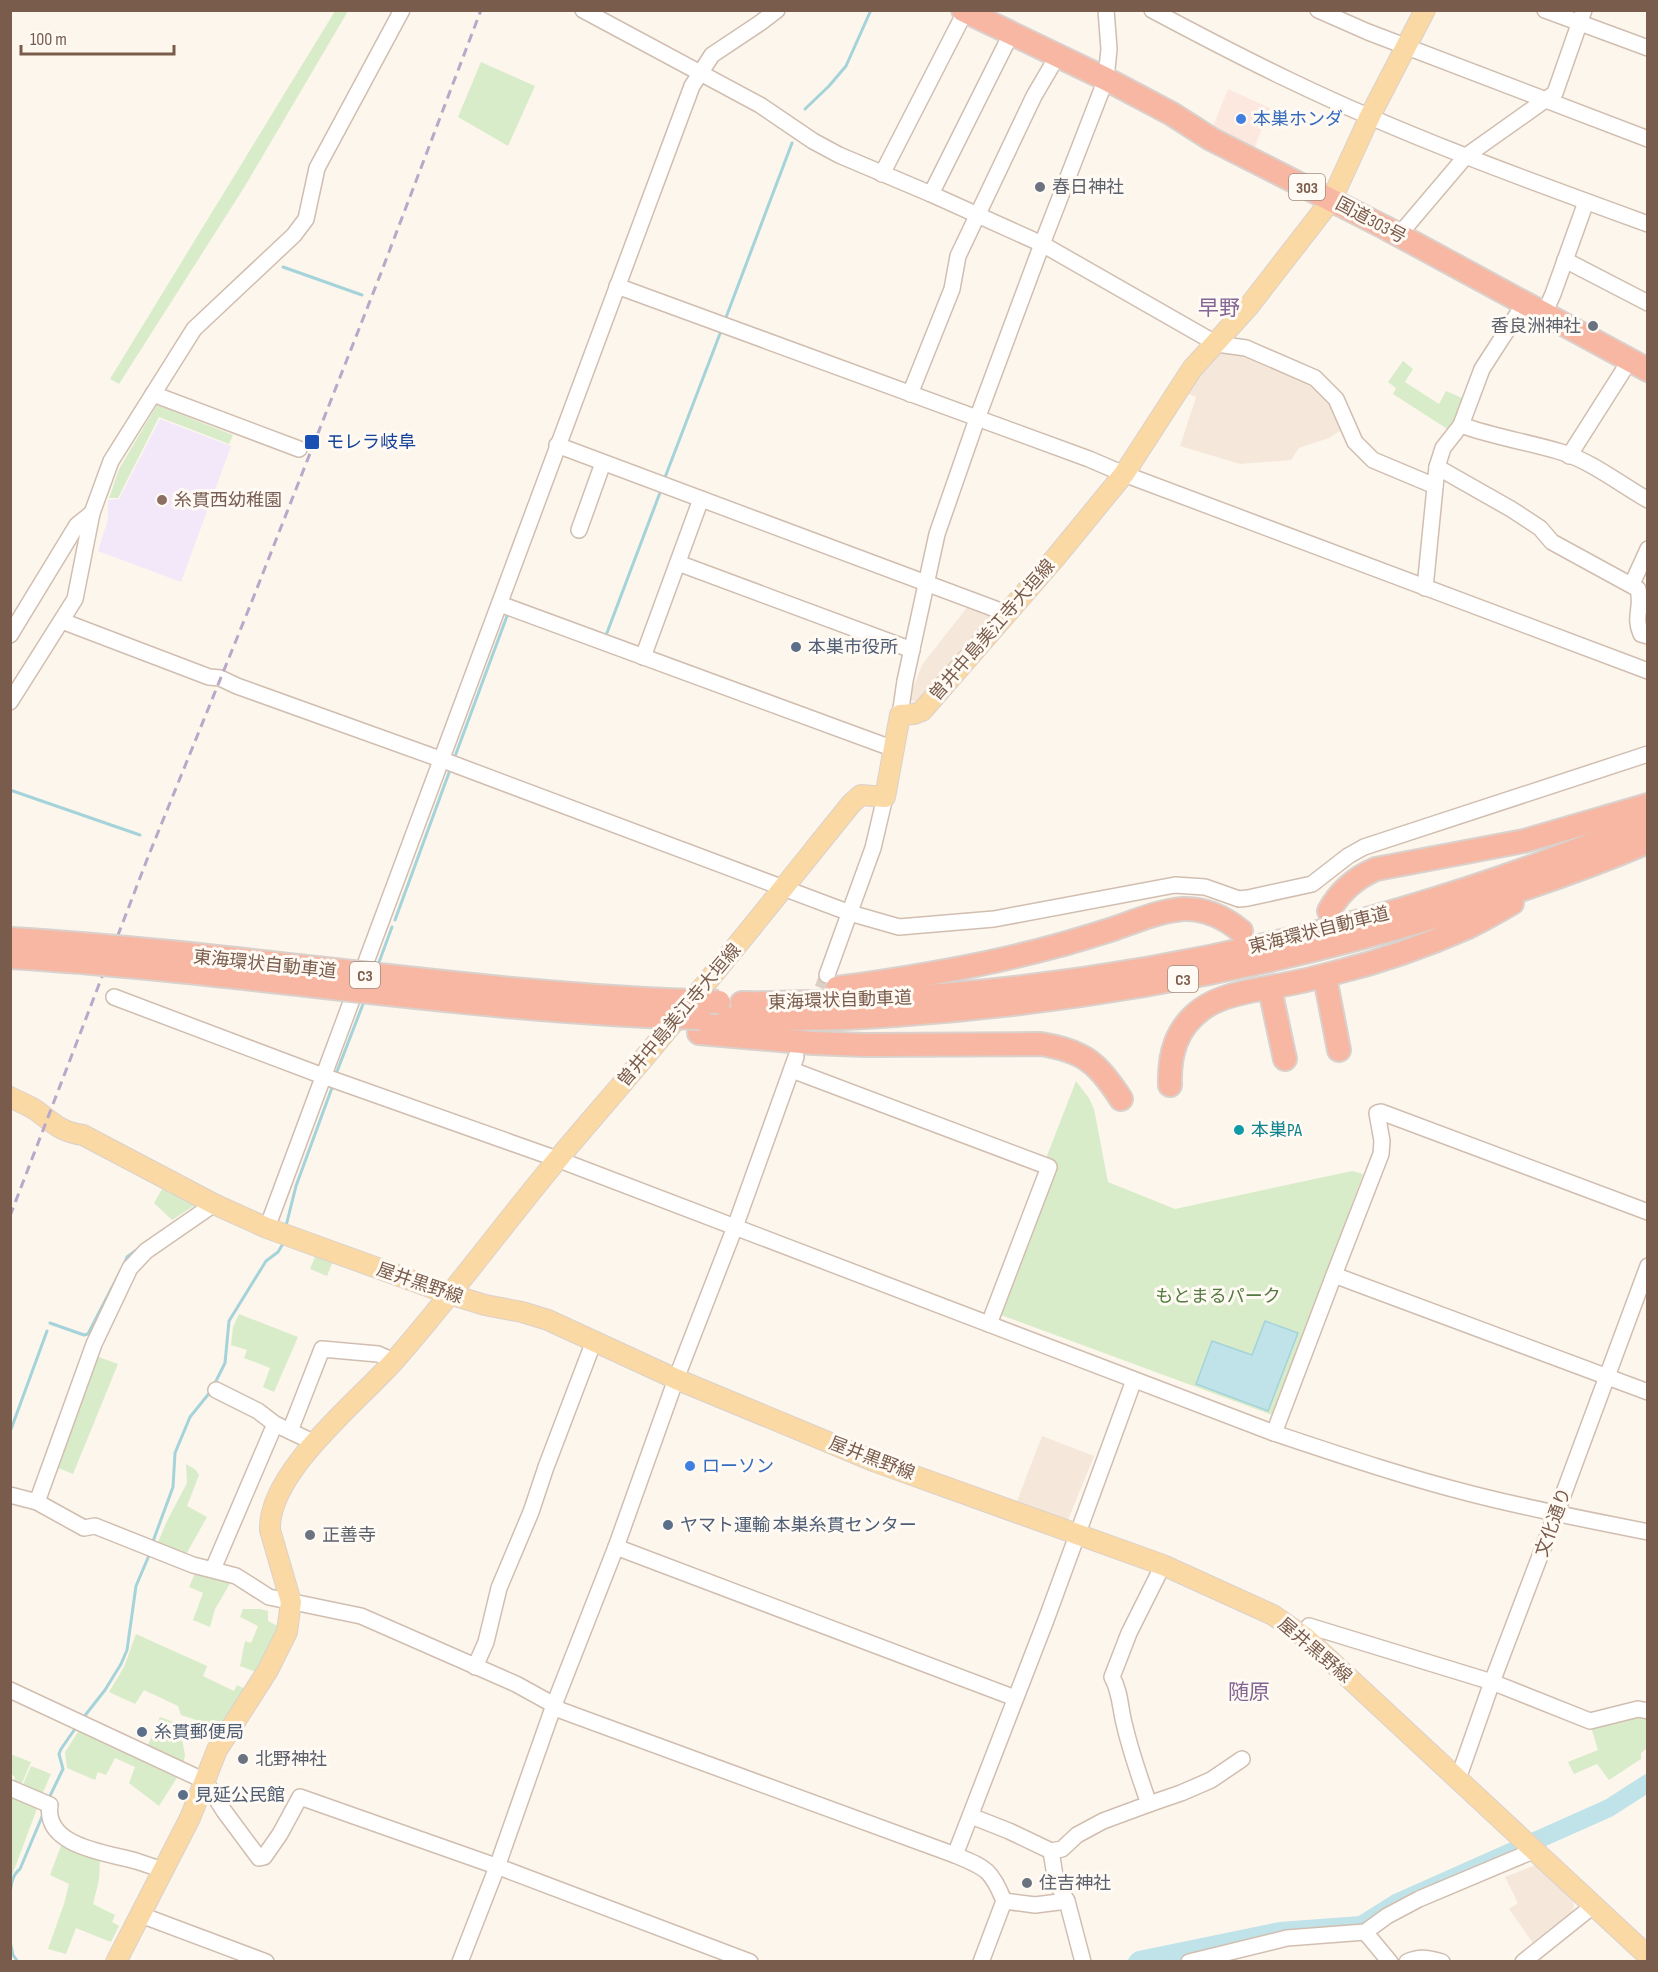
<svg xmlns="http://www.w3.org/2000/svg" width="1658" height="1972" font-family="'Sofia Sans Condensed','Noto Sans JP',sans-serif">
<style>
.residential{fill:#f5e8da}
.commercial{fill:#fde8e0}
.education{fill:#f3e8fa}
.green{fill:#d8ecc9}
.water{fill:#bfe3e8;stroke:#a5d3da;stroke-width:1.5}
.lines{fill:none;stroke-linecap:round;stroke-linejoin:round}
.stream{stroke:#a5d3da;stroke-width:3}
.river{stroke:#bfe3e8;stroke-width:18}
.minor-tunnel{stroke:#dcd0c4;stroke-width:15;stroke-dasharray:15 8;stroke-linecap:butt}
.minor-casing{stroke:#d1beb0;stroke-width:18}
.major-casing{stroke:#dad1cd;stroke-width:22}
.highway-casing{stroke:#dad1cd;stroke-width:26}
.minor{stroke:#fff;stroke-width:15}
.major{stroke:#fbd9a5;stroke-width:20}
.highway{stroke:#f7b7a3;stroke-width:22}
.rail{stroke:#b9a8c9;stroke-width:3;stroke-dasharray:9 6;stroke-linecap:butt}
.highway-bridge-casing{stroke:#dad1cd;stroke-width:26;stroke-linecap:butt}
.highway-bridge{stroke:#f7b7a3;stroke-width:22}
.shop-dot{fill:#3f7fe0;stroke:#fffaf3;stroke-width:2}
.worship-dot{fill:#6b7280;stroke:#fffaf3;stroke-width:2}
.transit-dot{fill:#1a4fb4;stroke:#fffaf3;stroke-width:2}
.education-dot{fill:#8d6e63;stroke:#fffaf3;stroke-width:2}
.service-dot{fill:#5c6f8a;stroke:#fffaf3;stroke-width:2}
.culture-dot{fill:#0f9aa8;stroke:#fffaf3;stroke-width:2}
.labels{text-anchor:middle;stroke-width:6;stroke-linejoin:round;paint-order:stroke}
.shield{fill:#fffaf3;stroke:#a28b7f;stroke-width:1.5}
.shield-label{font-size:16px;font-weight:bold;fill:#7a5c4d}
.shop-label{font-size:18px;fill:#366cbe;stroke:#fffaf3;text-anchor:start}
.worship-label{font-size:18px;fill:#5b616d;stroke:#fffaf3;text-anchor:start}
.street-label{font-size:18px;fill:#7a5c4d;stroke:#fffaf3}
.transit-label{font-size:18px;fill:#164399;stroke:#fffaf3;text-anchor:start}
.education-label{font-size:18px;fill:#785e54;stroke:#fffaf3;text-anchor:start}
.service-label{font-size:18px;fill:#4e5e75;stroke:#fffaf3;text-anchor:start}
.culture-label{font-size:18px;fill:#0d838f;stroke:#fffaf3;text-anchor:start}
.park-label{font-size:18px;fill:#537a41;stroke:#fffaf3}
.quarter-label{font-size:21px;fill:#846695;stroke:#fffaf3}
</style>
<rect width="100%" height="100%" fill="#fdf6ec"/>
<g class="residential">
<path d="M1215,351l28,5 72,25 21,30 7,18 -14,9 -30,10 -8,12 -51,4 -60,-18 16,-49 -10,-4z"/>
<path d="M969,605l28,9 -78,88 -11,-2 14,-35z"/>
<path d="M1042,1436l52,20 -26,64 -51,-19z"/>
<path d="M1538,1864l32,30 4,11 -2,10 -39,28 -24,-34 9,-6 -13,-26z"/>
</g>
<path class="commercial" d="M1228,89l42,19 -17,44 -42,-21z"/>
<path class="education" d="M160,419l71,27 -50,136 -83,-31 10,-32v-19l11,-1z"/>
<g class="green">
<path d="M335,11h13l-103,175 -126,198 -9,-5z"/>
<path d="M481,62l54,24 -27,60 -50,-29z"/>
<path d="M1403,361l10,8 -8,13 34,22 7,-13 21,9 -18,30 -56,-36 3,-6 -8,-6z"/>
<path d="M157,405l76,30 -4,9 -70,-27 -41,81h-9l10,-29z"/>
<path d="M1076,1081l13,17 5,11 14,73 67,27 177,-38 11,3 -36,99 -55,142 -271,-100 56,-149 -12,-5z"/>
<path d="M162,1189l33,16 -23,15 -18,-17z"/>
<path d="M317,1252l17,7 -7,17 -17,-7z"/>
<path d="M239,1314l59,23 -24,55 -11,-5 7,-19 -26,-10 3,-8 -16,-5 2,-18z"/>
<path d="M96,1356l22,8 -45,110 -17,-7z"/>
<path d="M186,1464l10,6 3,5 -12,31 20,11 -23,41 -28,-11 11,-26 20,-38z"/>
<path d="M197,1569l35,11 -17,29 -5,18 -17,-7 10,-27 -14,-6z"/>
<path d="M243,1609h17l8,2v10l12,6 -19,47 -21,-8 5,-25 6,2 7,-17 -18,-9z"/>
<path d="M136,1634l71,32 -4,10 31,15 3,-6 12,6 -25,38 -43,-14 -3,-9 -34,-16 -9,14 -26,-12 15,-25z"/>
<path d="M1638,1716l9,1v31l-6,5v6l-32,21 -12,-16 -23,10 -6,-12 30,-12 -7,-23z"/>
<path d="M160,1717l19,7 6,31 -2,10 -36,-18z"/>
<path d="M82,1726l98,47 -21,33 -30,-23 6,-16 -20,-9 -9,17 -8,-3 -3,8 -28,-12 -2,-16z"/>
<path d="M10,1754l21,8 -11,26 -7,-2 2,-9 -4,-3z"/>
<path d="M31,1766l20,8 -10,23 -20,-8z"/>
<path d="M11,1794l27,12 -27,72z"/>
<path d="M62,1843l38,16 -1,21 -6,24 22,11 -3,7 7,4 -8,16 -35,-14 -10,26 -18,-5 16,-45 5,-20 -19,-9z"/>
</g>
<path class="water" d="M1265,1321l33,12 -30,78 -72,-27 16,-43 40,14z"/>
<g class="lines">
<g class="stream">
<path d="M805,109l24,-23 17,-20 25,-56"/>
<path d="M283,267l79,28"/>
<path d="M725,320l67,-177"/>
<path d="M664,480l57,-149"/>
<path d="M605,638l56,-148"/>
<path d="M454,759l53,-143 4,-3"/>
<path d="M10,790l130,45"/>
<path d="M395,920l55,-150"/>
<path d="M378,965l14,-38"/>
<path d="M336,1074l29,-75"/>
<path d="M286,1226l10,-40 37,-101"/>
<path d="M124,1264l3,-7 15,-11"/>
<path d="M50,1323l34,12 4,-1 33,-64"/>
<path d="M214,1385l11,-22 4,-42 37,-60 12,-9 6,-10"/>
<path d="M10,1432l37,-101"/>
<path d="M152,1544l21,-57 2,-34 15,-36 21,-26"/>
<path d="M83,1718l22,-28 16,-26 6,-14 9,-64 14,-33"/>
<path d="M48,1800l15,-31 -4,-15 2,-5 16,-23"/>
<path d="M10,1895c1,-10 2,-20 10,-26l24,-57"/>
<path d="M10,1941l3,14 5,7"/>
</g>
<path class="river" d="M1137,1962l2,-2 141,-29 81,-6 35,-22 213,-95 39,-25"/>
<path class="minor-tunnel" d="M814,1010l13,-35"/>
<defs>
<g id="minor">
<path d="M583,10l177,95 53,36 26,14 92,39 111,50 64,-165 3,-30 -3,-39"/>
<path d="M1152,10c45,24 91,48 137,70 116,56 238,100 359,144"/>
<path d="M1318,10l50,22 280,107"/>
<path d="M1545,10l103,38"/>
<path d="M882,174l83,-162"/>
<path d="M931,194l80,-160"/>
<path d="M1399,235l67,-79 89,-63 29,-83"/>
<path d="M1565,260l83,43"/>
<path d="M617,286l472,173 35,15 524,197"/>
<path d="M1544,314l9,-20 33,-92"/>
<path d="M153,394l146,55"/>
<path d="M910,394l42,-105 6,-33 76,-160 24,-41"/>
<path d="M1461,425c33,12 67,17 100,27 30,9 59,32 87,48"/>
<path d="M557,445l449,168"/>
<path d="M1569,456l61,-96"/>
<path d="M1437,467l74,42 29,19 12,14 86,47c5,19 -5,27 3,45l7,2"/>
<path d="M579,530l24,-67"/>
<path d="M678,563l234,87"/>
<path d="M1632,584l16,-35"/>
<path d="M1425,588l12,-121 6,-19 18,-23 21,-56 42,-65"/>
<path d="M500,604l394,145"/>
<path d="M62,621l147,56 11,1 17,8 203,73 410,154 49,14 95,-8 181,-34 30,2 34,12 9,-1 64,-14 36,-28 16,-9 284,-93"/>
<path d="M10,635l67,-110 15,-12"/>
<path d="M643,657l58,-158"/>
<path d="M10,702l65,-103 17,-86 19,-52 83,-132 100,-94 12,-16 11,-51 85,-158"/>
<path d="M900,715l5,-34 32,-147 40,-115 65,-175 175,100 29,4 69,30 21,21 19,43 18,18 62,26"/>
<path d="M827,975l46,-127 12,-51"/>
<path d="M114,997l209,79 234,83 717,274c66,22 131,44 198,61 58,15 117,26 176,38"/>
<path d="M792,1070l257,97 -60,157"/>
<path d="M267,1228l425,-1142 20,-31 48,-32 17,-13"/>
<path d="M1334,1275l47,-121 1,-13 -5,-28 4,-1 267,100"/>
<path d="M216,1390l42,21 17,13 40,19"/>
<path d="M290,1431l32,-82 56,5 16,7"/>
<path d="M1274,1433l60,-158 314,117"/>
<path d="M10,1495l27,7 47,26 11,-2 98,39 43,11 33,21 92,19 155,68 38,21 6,5 395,145c31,13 36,14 49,46l-23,61"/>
<path d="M37,1502l57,-158 36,-76 16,-17 68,-47"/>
<path d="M616,1547l399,151"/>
<path d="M213,1569l62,-145"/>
<path d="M1303,1636l6,-10 183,56 98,39 48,-12 10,2"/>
<path d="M475,1667l11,-25 13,-54 32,-76 15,-45 48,-126"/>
<path d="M10,1690l195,91 19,30 35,47 5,-1 16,-23 20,-37 207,73 243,92"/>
<path d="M1458,1779l34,-97 64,-168 92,-248"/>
<path d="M10,1788l40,17c-7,42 59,48 86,56 9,3 18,6 27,9"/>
<path d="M1149,1804l32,-11 30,-13 31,-21"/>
<path d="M971,1816l38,15 42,20 11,-2 15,-14 26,-14 46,-17c-9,-26 -18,-51 -24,-77 -5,-17 -4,-34 -13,-50l17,-44 34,-68"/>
<path d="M1051,1851l5,31 11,19 16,61"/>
<path d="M955,1855l91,-235 88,-240"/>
<path d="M1004,1901l31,4 32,-4"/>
<path d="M141,1915l125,47"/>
<path d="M1365,1932l25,30"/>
<path d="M460,1962l37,-95 57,-162 62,-158 60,-168 59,-152 61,-170"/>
<path d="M1189,1962l98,-24 78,-6 22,-16 32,-17 114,-48"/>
<path d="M1407,1962c12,-6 22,-4 35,0"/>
<path d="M1523,1962l70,-56"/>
</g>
<g id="major">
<path d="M10,1097c9,5 19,8 27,14 16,12 24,21 46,24l131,69 53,24 182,66 36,11 37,7 26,8 128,59 200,83 287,103 110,50 33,23 342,318"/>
<path d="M116,1962l74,-144 27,-68 51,-80 19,-38 4,-30 -21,-72c-2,-58 88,-128 125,-170 57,-65 108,-135 163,-201 30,-36 61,-71 91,-107 69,-82 135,-165 202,-248l10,-9 24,2 15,-82 14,-1 8,-3 134,-154 68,-83 68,-105 57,-63 83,-107 38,-83 55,-106"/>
</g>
<g id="highway">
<path d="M963,10l143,69 66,35 39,25 173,88 264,143"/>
<path d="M1329,911c11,-20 26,-33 47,-42l148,-28 124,-36"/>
<path d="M837,988c74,-10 147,-22 219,-42 19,-5 38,-11 57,-17 23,-8 46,-18 70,-20 23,-1 41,8 58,22"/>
<path d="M1327,988l12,62"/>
<path d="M1271,994l14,65"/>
<path d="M742,1003c46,1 93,-2 140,-4 263,-14 522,-76 766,-177"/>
<path d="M700,1018c65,1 130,2 195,-3 185,-13 368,-46 546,-100 70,-21 139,-44 207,-73"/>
<path d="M699,1033l114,10 52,2 176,-1c43,7 57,19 80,55"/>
<path d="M1170,1085c-1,-31 6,-57 32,-76 21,-15 50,-18 74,-23 20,-3 39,-8 58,-13 45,-11 91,-27 134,-46 15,-7 30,-16 44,-24"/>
</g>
</defs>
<use href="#minor" class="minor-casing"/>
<use href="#major" class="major-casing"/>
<use href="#highway" class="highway-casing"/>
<use href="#minor" class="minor"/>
<use href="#major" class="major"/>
<use href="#highway" class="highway"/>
<path class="rail" d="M10,1216l138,-359 102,-251 131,-333 100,-263"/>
<defs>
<g id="highway-bridge">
<path d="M10,939c238,14 472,57 709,63"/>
<path d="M10,957c231,14 459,55 690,61"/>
</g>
</defs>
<use href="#highway-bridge" class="highway-bridge-casing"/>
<use href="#highway-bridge" class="highway-bridge"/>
</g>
<g class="shop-dot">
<circle cx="1241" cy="119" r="6"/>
<circle cx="690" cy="1466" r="6"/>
</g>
<g class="worship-dot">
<circle cx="1040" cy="187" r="6"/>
<circle cx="1593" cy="326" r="6"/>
<circle cx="310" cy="1535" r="6"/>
<circle cx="243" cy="1759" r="6"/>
<circle cx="1027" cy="1883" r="6"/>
</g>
<rect class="transit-dot" x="304" y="434" width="16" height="16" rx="3"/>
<circle class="education-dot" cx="162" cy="500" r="6"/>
<g class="service-dot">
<circle cx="796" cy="647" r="6"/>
<circle cx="668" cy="1525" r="6"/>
<circle cx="142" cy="1732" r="6"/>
<circle cx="183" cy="1795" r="6"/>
</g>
<circle class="culture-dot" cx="1239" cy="1130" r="6"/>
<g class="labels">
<g class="shield">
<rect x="1289" y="174" width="36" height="26" rx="4.5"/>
<rect x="350" y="962" width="30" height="26" rx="4.5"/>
<rect x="1168" y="966" width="30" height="26" rx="4.5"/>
</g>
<g class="shield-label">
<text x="1307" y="193">303</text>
<text x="365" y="981">C3</text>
<text x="1183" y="985">C3</text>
</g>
<g class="shop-label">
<text x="1253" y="125">本巣ホンダ</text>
<text x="702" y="1472">ローソン</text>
</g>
<g class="worship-label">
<text x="1052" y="193">春日神社</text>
<text x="1581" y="332" text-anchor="end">香良洲神社</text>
<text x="322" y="1541">正善寺</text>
<text x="255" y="1765">北野神社</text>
<text x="1039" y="1889">住吉神社</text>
</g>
<g class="street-label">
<text transform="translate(1371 220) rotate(28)" y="6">国道303号</text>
<text transform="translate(992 630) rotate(-49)" y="6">曽井中島美江寺大垣線</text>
<text transform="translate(1319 930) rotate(-14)" y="6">東海環状自動車道</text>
<text transform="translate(265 964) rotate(6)" y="6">東海環状自動車道</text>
<text transform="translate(840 1000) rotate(-2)" y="6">東海環状自動車道</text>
<text transform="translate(679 1015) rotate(-50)" y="6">曽井中島美江寺大垣線</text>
<text transform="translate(420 1283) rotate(19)" y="6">屋井黒野線</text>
<text transform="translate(872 1458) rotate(21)" y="6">屋井黒野線</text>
<text transform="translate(1553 1522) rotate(-70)" y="6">文化通り</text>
<text transform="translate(1315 1650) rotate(40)" y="6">屋井黒野線</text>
</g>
<g class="transit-label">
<text x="326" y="448">モレラ岐阜</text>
</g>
<g class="education-label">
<text x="174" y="506">糸貫西幼稚園</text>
</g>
<g class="service-label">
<text x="808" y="653">本巣市役所</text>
<text x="680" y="1531">ヤマト運輸 本巣糸貫センター</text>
<text x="154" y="1738">糸貫郵便局</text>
<text x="195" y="1801">見延公民館</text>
</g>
<g class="culture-label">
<text x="1251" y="1136">本巣PA</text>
</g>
<g class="park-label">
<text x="1218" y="1302">もとまるパーク</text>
</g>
<g class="quarter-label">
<text x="1219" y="315">早野</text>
<text x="1249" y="1699">随原</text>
</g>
</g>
<rect width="1658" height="1972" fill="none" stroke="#7a5c4d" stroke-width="24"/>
<path d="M21 45v9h153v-9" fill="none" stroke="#7a5c4d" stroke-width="3"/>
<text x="30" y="45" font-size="18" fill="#7a5c4d" stroke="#fffaf3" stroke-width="4.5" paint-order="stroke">100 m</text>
</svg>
